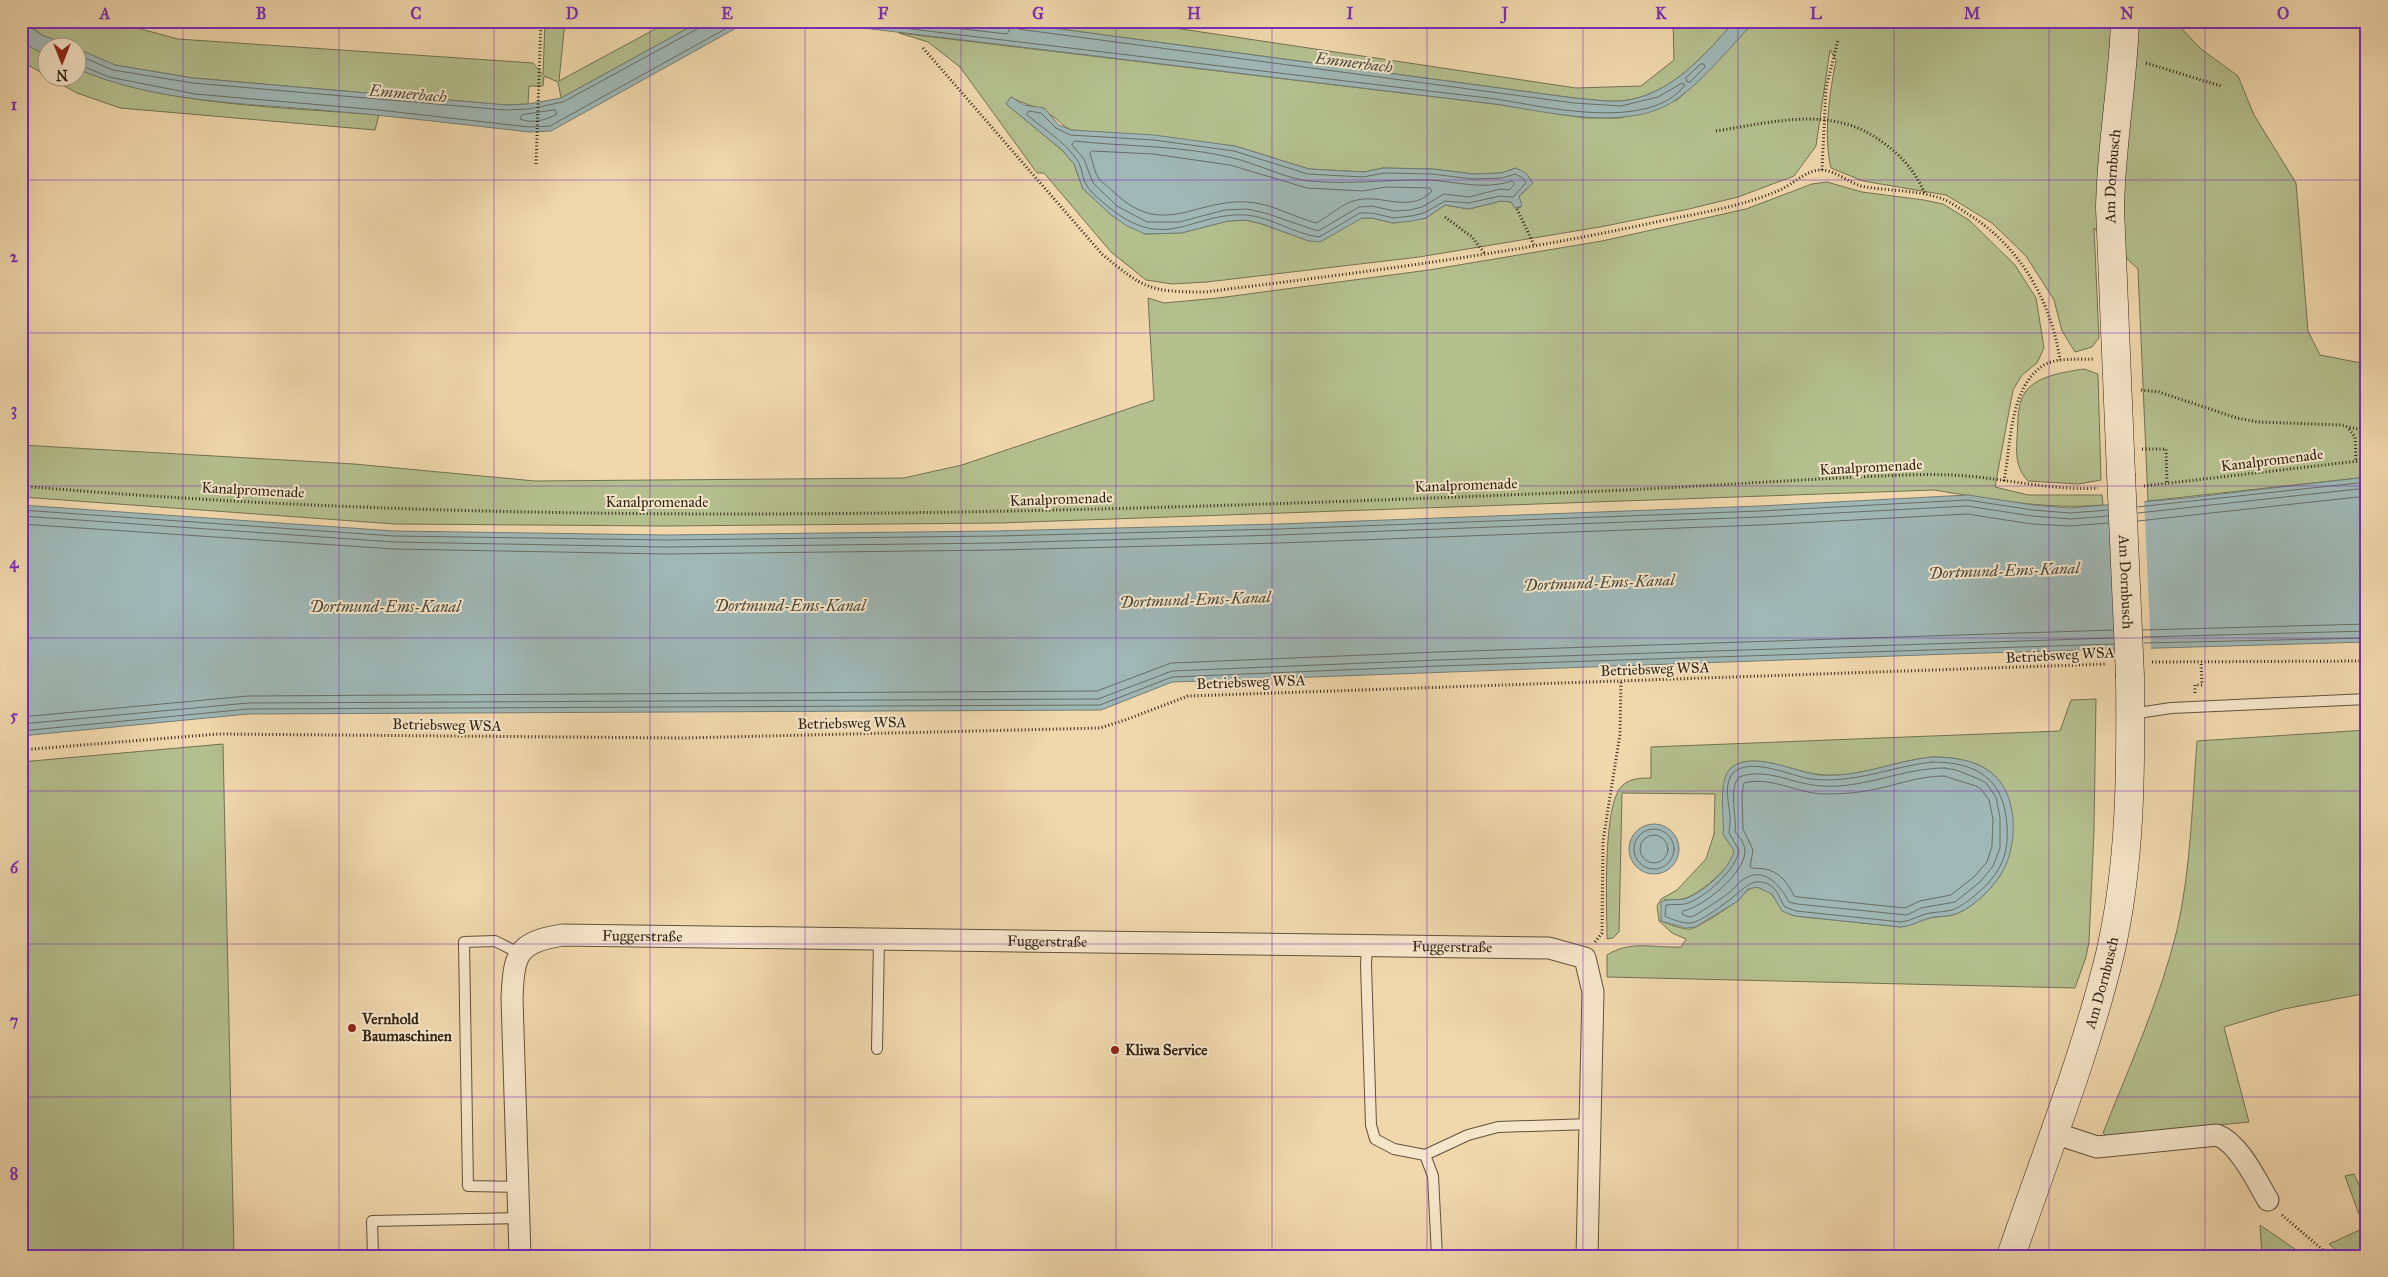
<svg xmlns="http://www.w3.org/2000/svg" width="2388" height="1277" font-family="'IM FELL Great Primer',serif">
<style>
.green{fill:#b4bf8e;stroke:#727251;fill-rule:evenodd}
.water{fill:#9fb7b5;stroke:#737d75}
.pier{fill:#f0d7ac}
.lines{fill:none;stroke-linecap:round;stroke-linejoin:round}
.shore{stroke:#686e64;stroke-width:1}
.lane-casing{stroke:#61523a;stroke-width:12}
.street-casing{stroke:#61523a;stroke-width:23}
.secondary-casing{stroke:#312514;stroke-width:29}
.path{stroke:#312514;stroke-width:3;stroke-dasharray:1 2.5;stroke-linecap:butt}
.lane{stroke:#f5e5c9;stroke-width:10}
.street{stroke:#f5e5c9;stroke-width:21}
.secondary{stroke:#f5e5c9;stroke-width:28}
.secondary-bridge-casing{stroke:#312514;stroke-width:29;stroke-linecap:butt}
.secondary-bridge{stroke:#f5e5c9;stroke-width:28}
.grid{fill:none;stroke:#7b2cbf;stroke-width:1;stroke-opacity:0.55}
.poi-dot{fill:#8f2418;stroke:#f5e5c9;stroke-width:2}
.labels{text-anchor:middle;stroke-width:4;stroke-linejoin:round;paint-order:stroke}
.street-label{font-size:15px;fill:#312514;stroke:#f5e5c9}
.poi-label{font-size:15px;font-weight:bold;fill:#312514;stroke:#f5e5c9;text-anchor:start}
.water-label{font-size:16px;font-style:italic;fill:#4c4a3c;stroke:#f5e5c9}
.neatline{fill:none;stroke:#7b2cbf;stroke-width:2}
.grid-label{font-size:16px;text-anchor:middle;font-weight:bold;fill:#7b2cbf}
</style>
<rect width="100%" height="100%" fill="#f0d7ac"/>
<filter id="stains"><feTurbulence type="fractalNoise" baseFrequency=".004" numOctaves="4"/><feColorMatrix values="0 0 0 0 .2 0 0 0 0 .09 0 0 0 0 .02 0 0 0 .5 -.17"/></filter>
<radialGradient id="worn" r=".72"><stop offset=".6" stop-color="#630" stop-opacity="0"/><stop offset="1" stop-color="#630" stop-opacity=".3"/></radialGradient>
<g class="green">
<path d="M24,21h87l67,18 355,24 10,12 2,-54h20l-6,60 111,-60h31l-140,77 -3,-16 -14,-6 -1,10h-14l-1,18 -22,1 -313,-27 -78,-13 -73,-30z"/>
<path d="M1000,21h128l448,67 65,-2 33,-26 -1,-39h62c-32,35 -64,75 -114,80 -15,1 -32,-2 -47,-3z"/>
<path d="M1755,21h425l1,7 20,21 37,27 16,39 42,68 12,148 12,24 41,8 6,-2v116l-219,24 -10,-232 -44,-41 5,110 -7,9 -17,5 -13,-21 -8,-31 -28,-44 -34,-33 -46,-28 -83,-14 -32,-13c-8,-31 -1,-77 5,-108l-6,-10 -14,96 -22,30 -56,21 -49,12 -89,18 -181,30 -212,25 -35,2 -26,-4 -35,-28 -67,-79h-7l-77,-106 -32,-25 -29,-9 596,71 90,14h35l57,-18 21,-19zM1011,97c13,8 30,10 41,19 9,5 7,8 19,14l164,16 74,23 55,3 19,-4 50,1 40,5 28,-1 15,-5 11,21 -8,7 2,11 -6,1 -4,-6 -10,-1 -32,8 -24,-4 -19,13 -33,5 -21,-5h-10l-53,23 -47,-17 -16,-4 -18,1 -47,12 -36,1 -62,-45 -9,-25 -12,-14 -56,-46z"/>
<path d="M21,40l11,8 15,7v21l-26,-15z"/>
<path d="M78,69c86,37 207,38 301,46l-4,15 -255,-22 -43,-15 -27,-15h28z"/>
<path d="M1827,182l35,10 62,8 19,4 26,16 46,45 21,33 8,50 -7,15 -15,12 -9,15 -18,97 33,8h74l1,10c-58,5 -112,-6 -169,-15l-935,33 -334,3 -270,-2 -374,-27v-52l333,19 181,17 369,-3 58,-13 192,-65 -6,-102 16,5 54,-5 211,-28 173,-29 144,-32 66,-25z"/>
<path d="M2084,369l14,5 3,106 -22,4 -51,-3c-12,-13 -12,-26 -11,-43 1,-13 0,-31 6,-42 9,-20 42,-24 61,-27z"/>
<path d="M2096,699l-2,132 -5,111 -3,15 -11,31 -468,-11v-22c23,-15 47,-7 74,-8l5,-8 -14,-6 -13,-12 -2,-15 4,-7 16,-9 29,-31 8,-25 1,-40 -93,-1 -3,139 -6,6 -6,1c0,-30 -5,-134 15,-153 8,-8 19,-8 29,-8v-31l409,-16 11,-31zM1932,757c20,0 44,3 61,17 25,21 24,78 6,103 -9,14 -30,34 -47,38 -8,2 -18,1 -26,4 -9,3 -15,7 -25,8l-106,-11c-22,-6 -19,-30 -39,-29 -9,1 -12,8 -18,13 -7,6 -39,27 -47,29 -7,1 -23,-5 -30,-8l3,-21c6,-1 13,0 19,-1 14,-3 51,-33 51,-47 0,-6 -4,-9 -8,-13 -2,-15 -7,-58 4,-70 19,-19 63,2 85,5 41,6 77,-13 117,-17z"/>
<path d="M2367,730v263l-83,16 -60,18 25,95 -142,14 -4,-3c26,-66 57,-133 74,-203 14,-61 15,-126 20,-189z"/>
<path d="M223,744l11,512h-213v-494z"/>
<path d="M2354,1174l13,29v53h-24l-14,-12 35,-16 -19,-52z"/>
<path d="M2260,1225l45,31h-43z"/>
</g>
<g class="water">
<path d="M21,21l21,14 31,12 -25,1 -1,7 -15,-7 -11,-8z"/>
<path d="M701,21h299l574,77c15,1 32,4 47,3 50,-5 82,-45 114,-80h20c-25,26 -49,57 -78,78 -47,34 -129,13 -182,5l-690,-83 -67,6 -187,104 -22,1c-69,-8 -138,-16 -207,-22 -81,-7 -169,-8 -244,-41v-20l37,16 78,13 313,27 22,-1 33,-6z"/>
<path d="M1011,97l13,8 20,3 15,17 12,5 83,5 81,11 74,23 55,3 19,-4 50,1 40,5 28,-1 15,-5 10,5 7,10 -14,13 3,10 -7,2 -4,-6 -10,-1 -32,8 -24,-4 -19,13 -14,3 -19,2 -21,-5h-10l-42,24 -11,-1 -47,-17 -16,-4 -18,1 -47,12 -36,1 -18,-8 -17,-12 -27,-25 -9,-25 -12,-14 -56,-46z"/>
<path d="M2367,477v165l-417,12 -778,28 -71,28 -853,4 -227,22v-231l373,26 272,4 330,-4 283,-7 481,-18 208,-11 65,10 37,3 117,-10z"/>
<path d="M1932,757c20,0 45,3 61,17 27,23 25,77 6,103 -9,14 -30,34 -47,38 -8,2 -18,1 -26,4 -9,3 -15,7 -25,8l-106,-11 -13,-5 -10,-17 -15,-7 -9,2 -10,12 -43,26 -9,1 -25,-7v-19c7,-4 15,-1 23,-3 17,-4 47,-31 50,-48l-11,-17c2,-16 -6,-54 8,-66 21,-18 64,4 88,7 40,3 75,-14 113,-18z"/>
<circle cx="1654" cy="849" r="25"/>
</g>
<path class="pier" d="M2144,499l7,152 -36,1 -6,-150z"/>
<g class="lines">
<g class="shore">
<path d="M844,21l652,78c50,8 153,33 189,-14l-3,-2 -24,14 -37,9 -47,-3 -556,-74 -4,-3 -1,-5"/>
<path d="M894,21l113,13 2,-3 -2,-10"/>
<path d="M78,55l35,15 80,13 312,27 24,-1 34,-7 136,-74 3,-7"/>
<path d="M78,64l31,13 86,17 184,16 150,17 21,-1 186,-103 13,-2"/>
<path d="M1701,64h3l1,3 -15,15h-3l-1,-4z"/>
<path d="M555,110l2,4c-10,6 -26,10 -37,5l2,-4z"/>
<path d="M1029,111l12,2 15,15 14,7 84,5 80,11 74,23 55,3 21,-4 48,1 41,5 29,-1 13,-4 8,4 3,5 -13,14 -13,-1 -31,7 -24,-2 -21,12 -13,3 -17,2 -22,-5h-12l-41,24c-25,-3 -47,-20 -73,-22 -52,-3 -78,36 -131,-3 -9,-7 -22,-17 -28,-26 -5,-8 -5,-18 -9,-25 -13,-19 -34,-32 -51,-46z"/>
<path d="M1075,141c52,6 106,4 158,17 25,6 51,20 76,23 42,4 80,-2 121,-1 27,2 55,10 82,1l3,3 -6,6 -9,-1 -31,8 -25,-3 -22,13 -12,3 -16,1 -22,-5 -13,1 -41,24 -53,-18 -18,-4 -22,1 -46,12h-32l-30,-16 -24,-23 -9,-24 -12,-14z"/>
<path d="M1092,151l61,3 77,11 77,23 56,3 22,-4 45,1 2,3c-22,23 -49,3 -75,9 -15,3 -27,16 -41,23 -23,-6 -45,-20 -69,-21 -52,-3 -84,36 -131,-8 -5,-5 -12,-10 -17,-15 -5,-7 -6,-18 -9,-25z"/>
<path d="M2137,507l230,-25"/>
<path d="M21,510l373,26 272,4 331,-4 282,-7 481,-18 207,-11 66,10 37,3 38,-3"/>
<path d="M2138,513l229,-25"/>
<path d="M21,516l373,26 272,5 331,-4 282,-8 481,-18 207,-11 65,10 38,3 38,-3"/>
<path d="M2138,521l229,-25"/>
<path d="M21,524l373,25 272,5 331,-4 282,-7 482,-18 206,-11 65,10 38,2 38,-3"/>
<path d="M2143,630l224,-6"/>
<path d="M2143,637l224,-6"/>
<path d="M2144,643l223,-5"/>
<path d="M21,717l227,-21 849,-5 74,-28 267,-11 675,-22"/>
<path d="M21,724l227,-21 850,-4 74,-28 266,-11 675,-22"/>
<path d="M21,731l227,-22 852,-4 72,-28 267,-11 675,-22"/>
<path d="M1932,762c45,0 73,17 75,65 1,15 -1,30 -9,43 -9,15 -25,28 -39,37 -10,6 -23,4 -33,7 -9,2 -15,7 -25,8l-105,-11 -11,-4c-5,-7 -7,-17 -15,-22 -17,-9 -25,3 -37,12 -8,7 -33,25 -42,26 -7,1 -21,-4 -26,-7l1,-11c6,-1 13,0 19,-1 19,-5 52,-35 54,-54l-10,-17c0,-3 1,-7 1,-11 1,-13 -8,-37 3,-49 18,-17 57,3 78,6 43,5 79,-12 121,-17z"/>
<path d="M1945,768l11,2 23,9 7,4 10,14 4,21v30l-7,18 -13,16 -25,20 -34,6 -14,7 -110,-11 -8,-2c-9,-17 -26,-38 -48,-21 -4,3 -7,8 -11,11 -11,9 -24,16 -36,24l-5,1 -7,-3 1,-3c20,-4 61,-37 62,-59 0,-8 -5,-15 -10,-20 2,-16 -7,-42 4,-55 28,-10 53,7 82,9 43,3 81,-18 124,-18z"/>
<path d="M1944,776l32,10 5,3 8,11 4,19 -1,27 -5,16 -12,14 -24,19 -31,6 -15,7 -107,-11 -4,-1c-6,-13 -14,-24 -29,-27 -5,-1 -11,0 -15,-2l3,-17 -10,-21 -1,-35 2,-11c27,-7 52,10 79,11 18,0 36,-1 53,-5 24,-5 44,-13 68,-13z"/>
<circle cx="1654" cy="849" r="20"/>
<circle cx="1654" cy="849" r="14"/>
</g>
<defs>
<g id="lane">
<path d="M2131,714l40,-6 196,-9"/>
<path d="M1367,946l-1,19 5,160 4,14 19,10 31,6 8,21 4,80"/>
<path d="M877,1049l2,-110"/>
<path d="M1425,1155l43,-20 30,-8 92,-3"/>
<path d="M518,1187l-50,-1 -4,-244 31,-1 24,12"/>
<path d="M373,1256l-1,-35 147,-3"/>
</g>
<g id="street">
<path d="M2054,1133l43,14 120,-12c22,8 39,45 51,65"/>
<path id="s1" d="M520,1256l-8,-258c2,-43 4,-56 51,-63l986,13 36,10 8,34 -6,264"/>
</g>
<g id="secondary">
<path id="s2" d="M2121,474l-11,-266c1,-63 13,-124 15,-187"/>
<path id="s3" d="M2011,1256c34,-100 74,-199 99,-302 21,-91 21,-185 20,-278"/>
</g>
</defs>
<use href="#lane" class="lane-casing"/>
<use href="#street" class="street-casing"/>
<use href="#secondary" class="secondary-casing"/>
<g class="path">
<path d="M923,48l179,206c42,35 48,38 103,38 151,-19 302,-37 451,-70 43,-9 86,-15 126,-33 12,-6 25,-19 39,-19 15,0 30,15 45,17 25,4 53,3 77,12 8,3 17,10 25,15 52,32 83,87 92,146"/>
<path d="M2146,63l75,23"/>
<path d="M1716,131c59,-9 118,-27 169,13 18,13 31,29 40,50"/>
<path d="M536,164l5,-143"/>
<path d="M1822,170l4,-82 12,-48"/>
<path d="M1517,209l17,36"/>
<path d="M1445,217l27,20 13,17"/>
<path d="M2141,390l18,2 78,26 21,4 82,3 27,6"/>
<path d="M2349,429l6,8 1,24"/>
<path d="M2142,449h24l1,35"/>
<path d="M2004,481c7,-36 5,-94 40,-116 14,-8 34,-5 49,-6"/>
<path d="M21,486c510,44 1024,28 1535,7 108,-4 216,-12 323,-17 24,-1 49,-2 73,-1 49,2 96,16 146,13"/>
<path d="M2144,486l223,-26"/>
<path d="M2152,662l215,-1"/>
<path d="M2195,693v-8h7l-1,-23"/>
<path d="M21,750l197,-16 465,4 417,-10 28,-9 60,-23 918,-32"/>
<path d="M1595,942l7,-9 1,-92 17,-107 1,-53"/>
<path d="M2282,1215l48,41"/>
</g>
<use href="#lane" class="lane"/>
<use href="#street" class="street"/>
<use href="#secondary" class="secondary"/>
<defs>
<g id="secondary-bridge">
<path id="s4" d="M2121,474l9,202"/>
</g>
</defs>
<use href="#secondary-bridge" class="secondary-bridge-casing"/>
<use href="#secondary-bridge" class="secondary-bridge"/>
</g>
<path class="grid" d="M183,21v1235M339,21v1235M494,21v1235M650,21v1235M805,21v1235M961,21v1235M1116,21v1235M1272,21v1235M1427,21v1235M1583,21v1235M1738,21v1235M1894,21v1235M2049,21v1235M2205,21v1235M21,180h2346M21,333h2346M21,486h2346M21,638h2346M21,791h2346M21,944h2346M21,1097h2346"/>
<g class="poi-dot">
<circle cx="352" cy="1028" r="5"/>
<circle cx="1115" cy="1050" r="5"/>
</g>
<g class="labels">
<g class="street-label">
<text dy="5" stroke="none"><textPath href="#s2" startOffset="298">Am Dornbusch</textPath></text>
<text transform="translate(2272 460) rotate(-7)" y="5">Kanalpromenade</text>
<text transform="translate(1871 467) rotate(-3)" y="5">Kanalpromenade</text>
<text transform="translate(1466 485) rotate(-2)" y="5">Kanalpromenade</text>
<text transform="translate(253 490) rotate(3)" y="5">Kanalpromenade</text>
<text transform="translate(1061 499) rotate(-2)" y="5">Kanalpromenade</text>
<text x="657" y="507">Kanalpromenade</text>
<text dy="5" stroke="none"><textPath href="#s4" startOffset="108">Am Dornbusch</textPath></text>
<text transform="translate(2060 655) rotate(-3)" y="5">Betriebsweg WSA</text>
<text transform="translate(1655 669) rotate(-2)" y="5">Betriebsweg WSA</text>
<text transform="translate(1251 682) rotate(-2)" y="5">Betriebsweg WSA</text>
<text transform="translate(852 723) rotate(-1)" y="5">Betriebsweg WSA</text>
<text transform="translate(447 725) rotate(1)" y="5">Betriebsweg WSA</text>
<text dy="5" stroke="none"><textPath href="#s1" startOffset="431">Fuggerstraße</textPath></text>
<text dy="5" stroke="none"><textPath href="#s1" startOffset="836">Fuggerstraße</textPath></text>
<text dy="5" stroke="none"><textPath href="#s1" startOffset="1241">Fuggerstraße</textPath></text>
<text dy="5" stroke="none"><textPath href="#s3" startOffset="288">Am Dornbusch</textPath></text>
</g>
<g class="poi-label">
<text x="362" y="1024">Vernhold<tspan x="362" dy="17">Baumaschinen</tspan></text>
<text x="1125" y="1055">Kliwa Service</text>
</g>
<g class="water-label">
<text transform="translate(1354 62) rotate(7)" y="6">Emmerbach</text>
<text transform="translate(408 93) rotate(5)" y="6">Emmerbach</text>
<text transform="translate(2004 570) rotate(-2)" y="6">Dortmund-Ems-Kanal</text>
<text transform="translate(1599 582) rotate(-2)" y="6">Dortmund-Ems-Kanal</text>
<text transform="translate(1195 599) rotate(-2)" y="6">Dortmund-Ems-Kanal</text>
<text x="790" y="611">Dortmund-Ems-Kanal</text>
<text x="385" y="612">Dortmund-Ems-Kanal</text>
</g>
</g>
<rect width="2388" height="1277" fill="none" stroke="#f0d7ac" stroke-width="55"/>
<g transform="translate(62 62) rotate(180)"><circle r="24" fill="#f5e5c9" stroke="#a79881"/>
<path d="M0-4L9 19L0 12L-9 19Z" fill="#8f2418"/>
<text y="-8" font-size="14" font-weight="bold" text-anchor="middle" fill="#312514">N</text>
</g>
<rect x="28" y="28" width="2332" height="1222" class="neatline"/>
<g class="grid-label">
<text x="105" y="19">A</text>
<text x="261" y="19">B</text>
<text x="416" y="19">C</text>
<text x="572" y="19">D</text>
<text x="727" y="19">E</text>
<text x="883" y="19">F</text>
<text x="1038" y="19">G</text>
<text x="1194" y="19">H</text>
<text x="1350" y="19">I</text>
<text x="1505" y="19">J</text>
<text x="1661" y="19">K</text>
<text x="1816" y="19">L</text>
<text x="1972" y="19">M</text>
<text x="2127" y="19">N</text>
<text x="2283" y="19">O</text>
<text x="14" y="110">1</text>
<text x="14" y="262">2</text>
<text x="14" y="415">3</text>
<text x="14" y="568">4</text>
<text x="14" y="721">5</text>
<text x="14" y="873">6</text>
<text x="14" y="1026">7</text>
<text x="14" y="1179">8</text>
</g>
<rect width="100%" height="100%" filter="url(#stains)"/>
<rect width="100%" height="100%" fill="url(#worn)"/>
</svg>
